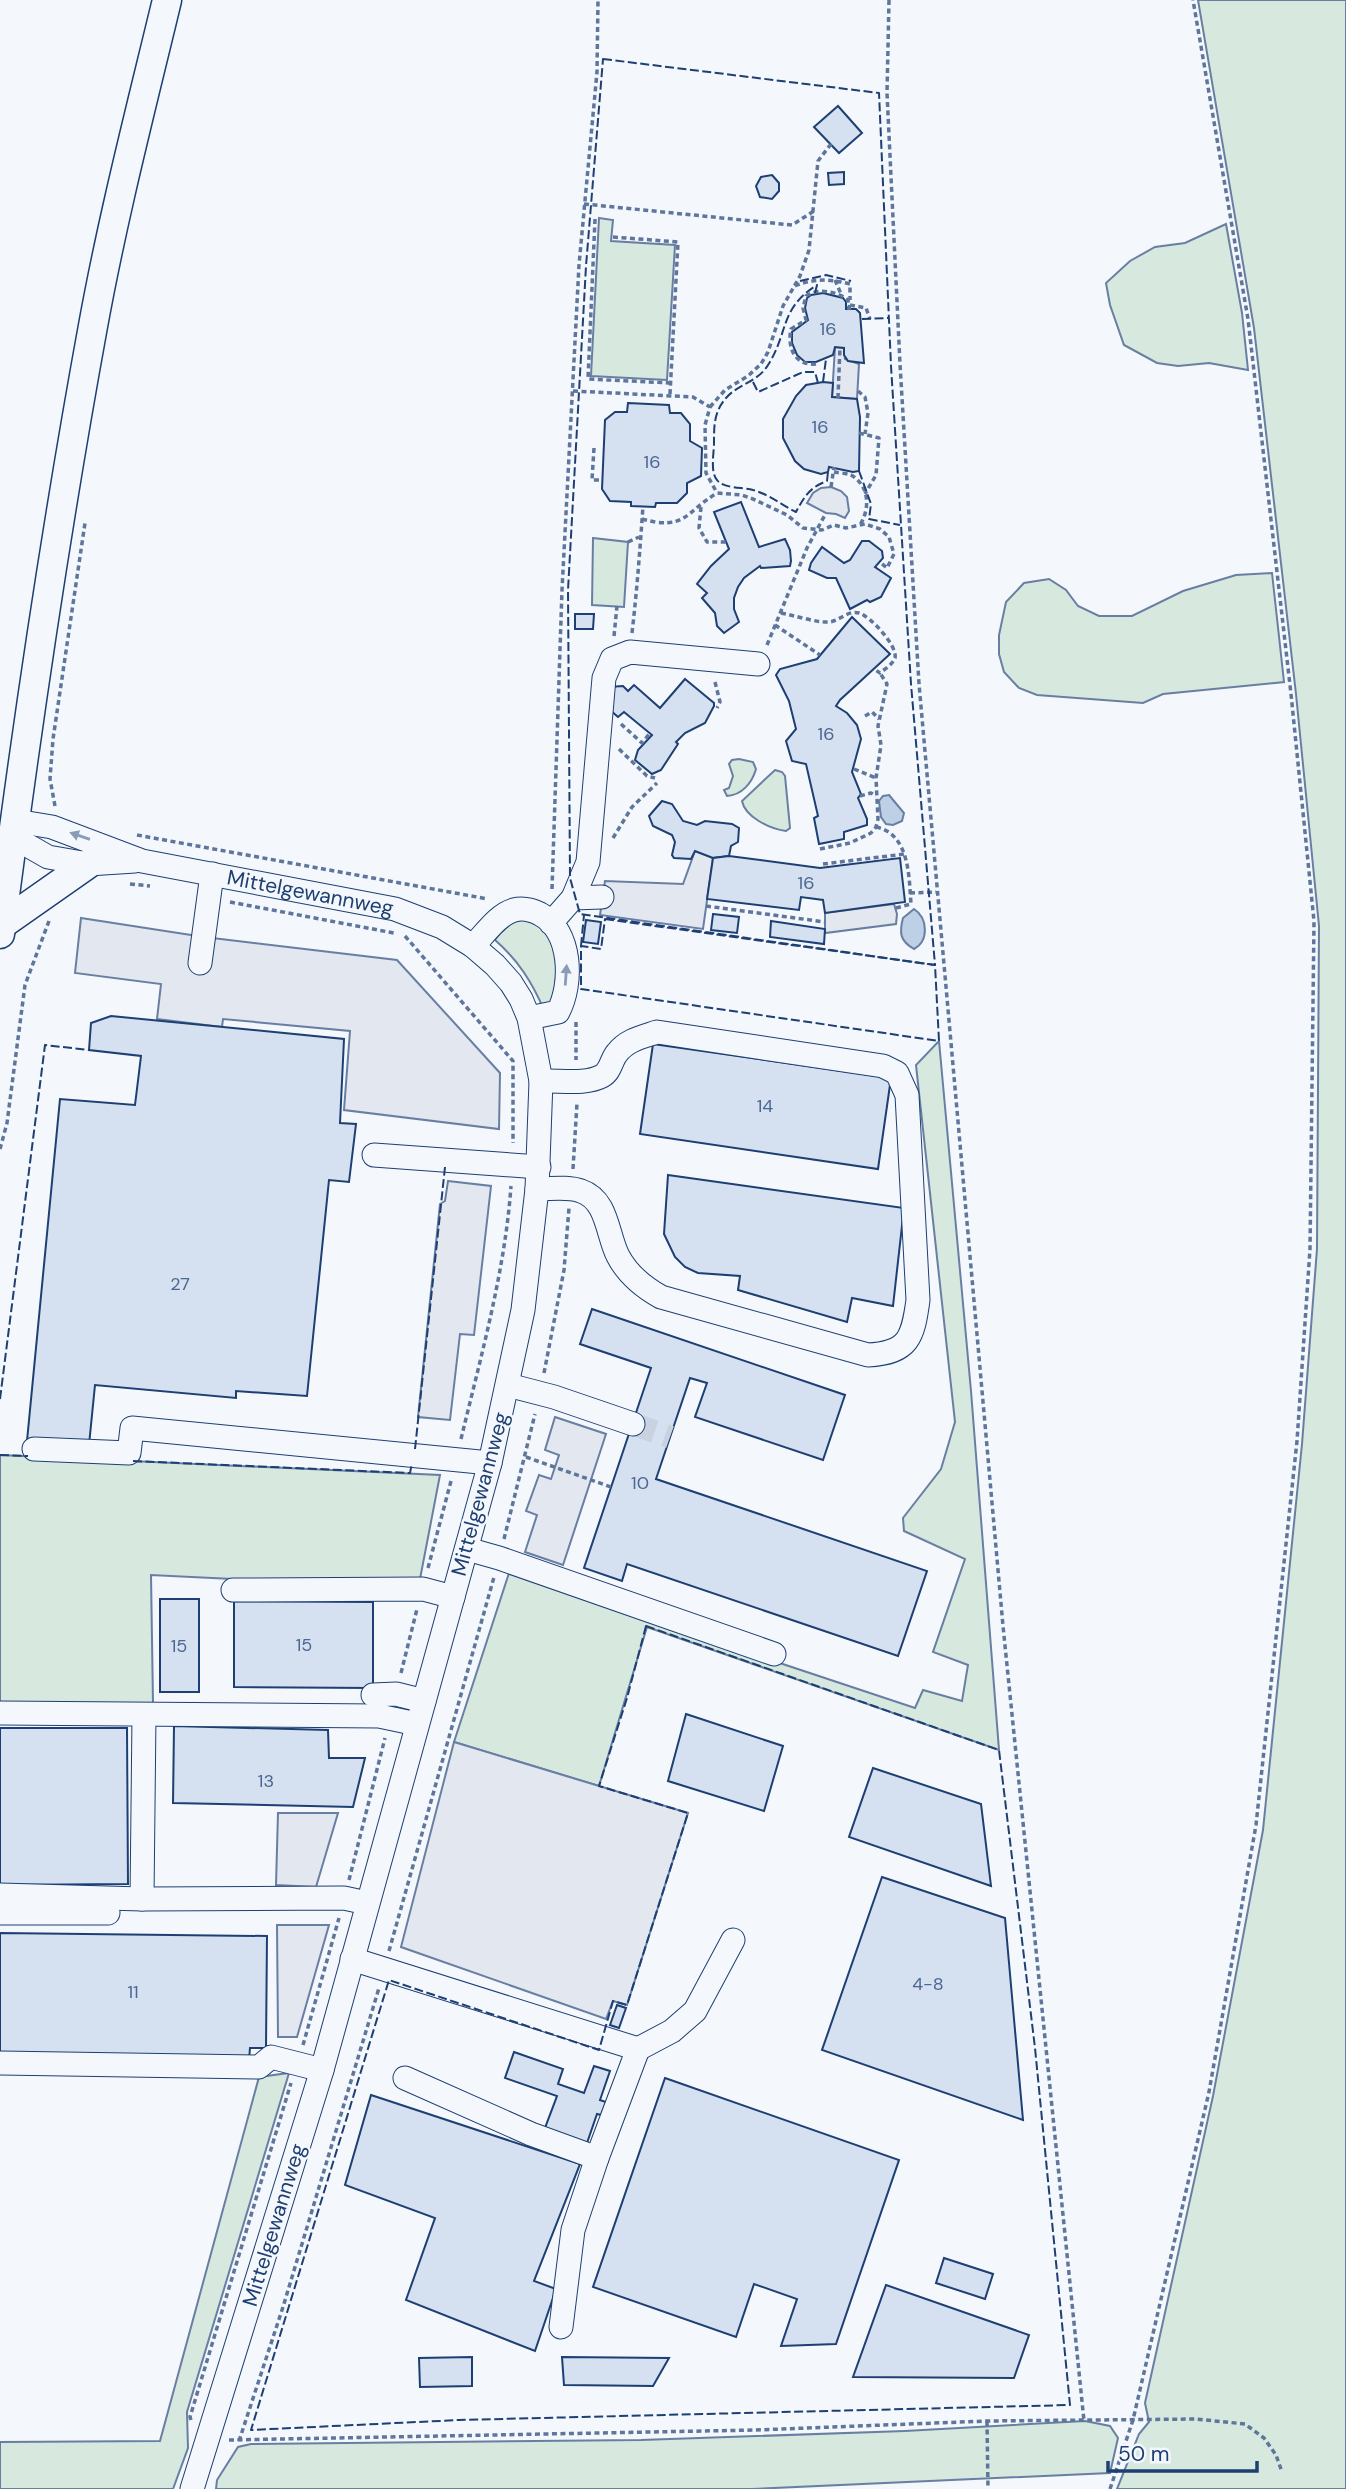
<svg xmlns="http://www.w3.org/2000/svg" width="1346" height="2489" font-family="'DM Sans',sans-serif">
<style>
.green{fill:#d7e8df;stroke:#687fa3;stroke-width:2}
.parking{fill:#e3e8f0;stroke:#687fa3;stroke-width:2}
.water{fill:#bed0e5;stroke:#687fa3;stroke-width:2}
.building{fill:#d5e0f0;stroke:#1d3f73;stroke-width:2}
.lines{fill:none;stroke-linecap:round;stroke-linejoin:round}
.minor-tunnel{stroke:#c9d2e0;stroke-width:23;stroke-dasharray:23 11;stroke-linecap:butt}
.minor-casing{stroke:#1d3f73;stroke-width:25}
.major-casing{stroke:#1d3f73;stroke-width:31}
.path{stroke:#5e769c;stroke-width:3.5;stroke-dasharray:5 3.5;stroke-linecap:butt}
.minor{stroke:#f4f7fb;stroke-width:23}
.major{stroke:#f4f7fb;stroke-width:28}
.path-bridge{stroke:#5e769c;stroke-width:3.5;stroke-dasharray:5 3.5;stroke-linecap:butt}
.fence{stroke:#1d3f73;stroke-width:2;stroke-dasharray:9 3.5;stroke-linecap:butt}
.oneway{fill:#889bb7}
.labels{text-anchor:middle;stroke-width:5;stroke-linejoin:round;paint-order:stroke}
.number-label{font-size:18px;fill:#4b6792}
.street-label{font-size:21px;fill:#1d3f73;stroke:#f4f7fb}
</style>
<rect width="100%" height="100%" fill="#f4f7fb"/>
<g class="green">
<path d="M1198,0h148v2489h-229l22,-55 10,-12 -4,-19 68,-307 50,-266 39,-386 15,-195 2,-323 -23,-232 -42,-366z"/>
<path d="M599,218l14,2 -2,21 64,4 -8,135 -76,-4z"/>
<path d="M1226,224l16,89 6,57 -39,-7 -31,3 -21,-3 -33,-18 -14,-40 -4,-22 24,-22 25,-14 30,-4z"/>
<path d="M593,538l35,4 -4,65 -32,-2z"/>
<path d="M1272,573l12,109 -121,12 -20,9 -106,-8 -18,-7 -15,-16 -5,-18v-19l7,-33 18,-19 25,-4 17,11 12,16 21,10h33l51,-25 53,-16z"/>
<path d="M739,759l14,3 3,7c-4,14 -14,26 -29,27l-3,-6 5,-2 4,-12 -4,-12 3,-4z"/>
<path d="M775,770l7,2 3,4 5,52 -4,3c-16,-2 -41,-14 -44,-30z"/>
<path d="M535,918l23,28 -4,59 -10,5c-12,-28 -26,-50 -49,-70 12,-19 18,-19 40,-22z"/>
<path d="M939,1041l32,350 28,359 -352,-123 -48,159 -145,-44 55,-169 406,135 8,-18 39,11 6,-36 -35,-13 32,-93 -61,-28 -1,-13 38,-49 14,-47 -39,-357z"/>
<path d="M0,1455l440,20 -20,104h-187l-82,-4 2,128h-153z"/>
<path d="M289,2073l-102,339 1,36 -15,41h-173v-47l160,-1 99,-364z"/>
<path d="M1085,2421l25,5 8,12 -8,35 -358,16h-536l1,-9 21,-33 13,-3 390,-4 264,-9z"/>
</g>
<g class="parking">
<path d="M835,347l9,1 1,11 14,5 -2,35 -25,-2z"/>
<path d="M831,487l10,4 6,6 2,14 -4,7 -9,-4 -10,-1 -19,-10 6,-10 8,-5z"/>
<path d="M695,851l18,7 -10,71 -103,-14 5,-34 78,3z"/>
<path d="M894,904l3,10 -1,10 -71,9v-20z"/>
<path d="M81,918l123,19 193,23 103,113 -1,56 -155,-19 6,-79 -127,-12 -1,8 -65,-8 4,-35 -86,-11z"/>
<path d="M448,1181l43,5 -17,149 -14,-1 -10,86 -32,-3 22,-213 5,-3z"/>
<path d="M555,1417l51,17 -43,131 -38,-13 12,-37 -11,-4 13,-36 12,4 8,-24 -14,-5z"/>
<path d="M454,1742l234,71 -61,192 -14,-4 -7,18 -205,-72z"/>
<path d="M278,1813h60l-22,74 -40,-2z"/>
<path d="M277,1925h52l-32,112h-19z"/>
</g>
<g class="water">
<path d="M889,795l15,18 -2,8 -9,4 -7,-1 -5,-7 -2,-16 4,-5z"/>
<path d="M914,909c14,9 15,32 0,40 -14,-8 -15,-16 -11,-31z"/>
</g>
<g class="building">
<path d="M838,106l24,27 -23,20 -25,-26z"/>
<path d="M844,172v12l-15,1 -1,-12z"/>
<path d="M772,175l7,8v8l-7,8 -12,-2 -4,-11 5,-9z"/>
<path d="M823,293l20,5 3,4v7h10l4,4 4,50 -16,-2 -4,-6v-7l-9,-1 -2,8 -17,7h-11l-8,-7 -5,-12v-11l16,-12 -3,-12 2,-10 4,-3z"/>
<path d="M823,382l10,1 -1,14 25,2 3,18 -1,54 -6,1 -24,-5 -1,5 -7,2 -17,-5 -9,-8 -12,-23v-19l13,-23 10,-11z"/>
<path d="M628,403l41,2 1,8h11l9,11v17l12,7 -1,28 -14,7v10l-10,10h-21l-1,4 -24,-1v-4l-21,-1 -8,-12 3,-69 10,-8h12z"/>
<path d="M741,502l18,45 26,-8 5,11 1,11 -1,5 -29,2 -1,-2 -16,12 -6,9 -4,11v11l5,13 -15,11 -7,-7 -2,-13 -13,-15 5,-5 -10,-9 14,-18 18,-17 -15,-37z"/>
<path d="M862,541h7l13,10 1,7 -8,9 16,11 -10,19 -11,5 -3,-2 -17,9 -14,-31h-9l-18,-8 2,-7 11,-16 22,16 6,-3z"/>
<path d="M575,614h19l-1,15h-18z"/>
<path d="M852,617l38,37 -50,46 -4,6 11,7 10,12 4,14 -9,33 9,22 -3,4 9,21v6l-23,7v7l-25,5 -5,-26 4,-2 -12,-52 -14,-3 -6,-20 10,-12 -7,-28 -13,-26 4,-6 37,-10z"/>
<path d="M685,679l29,24v3l-9,17 -20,10 -9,9 2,2 -17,26 -9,4 -17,-14 3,-10 14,-15 -28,-23 -6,5 -8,-7 -1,-23 14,-1 5,5 6,-6 26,23z"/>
<path d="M662,801l10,3 11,17 14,4 8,-4 27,3 7,4 -1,14 -7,4 -2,10 -16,2 -18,-7 -4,8 -17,-1 -2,-3 3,-13 -3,-7 -19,-9 -4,-10z"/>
<path d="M729,856l91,12 80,-10 5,44 -80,11 -2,-13 -22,-3 -2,13 -92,-11 6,-41z"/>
<path d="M713,914l26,3 -2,16 -26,-3z"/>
<path d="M586,920l15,2 -3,22 -15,-2z"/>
<path d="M771,921l54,8 -1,15 -54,-7z"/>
<path d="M111,1016l233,23 -4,84 16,1 -7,58 -20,-2 -22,216 -71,-5v7l-141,-13 -6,60 -62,-4 33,-342 75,6 6,-49 -52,-6 2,-27z"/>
<path d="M653,1044l238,34 -13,91 -238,-35z"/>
<path d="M668,1175l236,33 -11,98 -41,-8 -5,24 -109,-32 2,-14 -42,-3 -13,-6 -10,-10 -11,-23z"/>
<path d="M592,1309l253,86 -22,65 -128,-43 12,-34 -17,-5 -34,101 271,92 -29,85 -271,-92 -5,17 -38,-13 67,-200 -71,-24z"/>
<rect x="160" y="1599" width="39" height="93"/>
<path d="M234,1601l139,1v86l-139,-1z"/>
<path d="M686,1714l97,32 -19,65 -96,-30z"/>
<path d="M174,1726l154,4 1,28h36l-12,49 -180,-4z"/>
<path d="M0,1728h127l1,156 -128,1z"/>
<path d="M873,1768l108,36 10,82 -142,-49z"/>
<path d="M882,1877l123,41 18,202 -201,-70z"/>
<path d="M0,1933l267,3 -1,112h-16l-1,12 -249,-3z"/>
<path d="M617,2005l9,3 -7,20 -9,-3z"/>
<path d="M514,2052l49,17 -5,15 26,9 10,-27 16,5 -10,29 6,2 -5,13 -4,-1 -10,29 -42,-15 12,-32 -52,-18z"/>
<path d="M665,2078l234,82 -63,184 -55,2 16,-47 -43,-15 -18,53 -143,-50z"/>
<path d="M371,2095l209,69 -46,117 22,8 -21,62 -129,-51 29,-82 -90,-33z"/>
<path d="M944,2258l49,16 -8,25 -49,-16z"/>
<path d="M886,2285l143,50 -15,43 -161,-1z"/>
<path d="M472,2357v29l-52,1 -1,-29z"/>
<path d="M562,2357l107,1 -16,28 -89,-1z"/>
</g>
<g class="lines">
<path class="minor-tunnel" d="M633,1424l37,13"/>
<defs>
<g id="minor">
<path id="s1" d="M16,821l36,6 90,34 253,48 47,18 31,19 22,19 16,18 10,16 8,19 12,63 -4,108 -14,121 -33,153 -168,607 -130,419"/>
<path d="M13,837l35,20 40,7 47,-3"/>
<path d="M573,898l29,-1"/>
<path d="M551,923l22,-25 15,-36 16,-184 8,-19 18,-7 128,12"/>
<path d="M473,946c11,-11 25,-32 41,-36 8,-2 18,0 26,4 32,17 33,70 18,98l-29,6"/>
<path d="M200,963l12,-89"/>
<path d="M374,1155l165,12"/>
<path d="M537,1189c14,0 31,-3 44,2 27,9 26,44 37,65 10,19 25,31 43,41l207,58c41,-2 45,-18 50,-55l-11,-205 -10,-22 -14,-7 -226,-34c-15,5 -30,8 -40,21 -6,7 -6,18 -15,23 -16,9 -43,4 -61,5"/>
<path d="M508,1385l46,12 79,27"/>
<path d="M34,1449l95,4 3,-25 358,35"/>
<path d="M467,1549l32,9 275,96"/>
<path d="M233,1590l190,-1 30,8"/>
<path d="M373,1695l23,-1 28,7"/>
<path d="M0,1713l379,3 38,8"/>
<path d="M0,1895l142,4 202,-1 23,5"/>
<path d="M142,1899l2,-184"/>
<path d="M0,1913h108"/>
<path d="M352,1959l286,90 -41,109 -24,72 -12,97"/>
<path d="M638,2049l34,-18 23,-20 38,-71"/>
<path d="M0,2063l259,4 12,-10 51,13"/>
<path d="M405,2078l126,56 66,24"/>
</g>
<g id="major">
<path d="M1,925l87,-61"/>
<path d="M0,934c26,-203 56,-406 93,-608 20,-110 48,-218 74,-326"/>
</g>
</defs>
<use href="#minor" class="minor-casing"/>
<use href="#major" class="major-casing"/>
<g class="path">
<path d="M889,0l-2,93 13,271 19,320 84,942 81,795"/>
<path d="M584,204l208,21 22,-14"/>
<path d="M595,219l-7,160 83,4"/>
<path d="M613,237l65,5 -8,152"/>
<path d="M835,280l6,14"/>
<path d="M795,286c19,-8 36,-7 55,-2v16"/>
<path d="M850,305l16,3 4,11"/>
<path d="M816,364c-21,2 -29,-16 -25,-35l15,-9 -3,-12 3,-12c11,-8 31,-5 42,4l1,10"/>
<path d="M573,391l120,6 17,10 -5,18 1,48 11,20"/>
<path d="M858,391l7,6 3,16 -3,21"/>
<path d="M838,398l2,-51"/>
<path d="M710,407l15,-17 23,-14 13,-12 7,-12 15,-46 17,-30 9,-26 9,-89 13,-17"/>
<path d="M859,433l20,5 -3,37 -11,19"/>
<path d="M594,448l-2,32h10"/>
<path d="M834,472c5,1 12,1 17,3 19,11 19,34 9,50"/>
<path d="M831,487l3,-20"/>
<path d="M701,507l-2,21 8,14h19"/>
<path d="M642,519c44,12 43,-7 75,-26l25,2 11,4 34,16 16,13 19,2 12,-5 12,3 19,-4 15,5 9,8 5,17 -7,14 -7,-6"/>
<path d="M628,542l11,-5"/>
<path d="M781,613c12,2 36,10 48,9 11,-1 18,-12 30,-9 11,3 39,33 36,45 -3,7 -10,11 -15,15l-6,-4"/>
<path d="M775,625l45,30"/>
<path d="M632,633c5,-43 8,-84 11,-127"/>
<path d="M614,636l3,-30"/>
<path d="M767,645l40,-97 19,-35"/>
<path d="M715,682l5,20 -3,6"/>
<path d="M865,716l7,-4 7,7"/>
<path d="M621,724l21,19 8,-10"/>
<path d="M619,749l28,27 8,2"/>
<path d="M854,769l22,9"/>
<path d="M860,796l11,-3 5,3"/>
<path d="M55,806l-5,-27 3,-40 32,-216"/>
<path d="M876,827c34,7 33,51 35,77l-15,4"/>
<path d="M137,835l351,64"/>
<path d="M613,838l19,-31 25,-24"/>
<path d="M820,849l30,-6 21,-10 5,-6 2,-8 -2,-41 5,-33 -3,-19 9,-42 -7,-11"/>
<path d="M823,864l82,-10"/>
<path d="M130,884l20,2"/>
<path d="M552,889l10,-299 17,-325 18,-193 1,-72"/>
<path d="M910,893l26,-1"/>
<path d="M230,902l164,31"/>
<path d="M706,906l119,16"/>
<path d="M405,936l108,125v82"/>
<path d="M576,1022v38"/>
<path d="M0,1149l7,-26 18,-138 24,-64"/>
<path d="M573,1169l4,-66"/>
<path d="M544,1373l20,-103 5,-62"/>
<path d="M461,1439c20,-83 44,-168 50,-253"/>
<path d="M526,1457l85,30"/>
<path d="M504,1539l31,-125"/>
<path d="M428,1568l23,-87"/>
<path d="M401,1673l16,-64"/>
<path d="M349,1880l36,-142"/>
<path d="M389,1951l105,-374"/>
<path d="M303,2045l36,-127"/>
<path d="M191,2420l-1,-3 101,-334"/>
<path d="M987,2421l1,68"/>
<path d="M229,2440l527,-10 231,-9 209,-2 49,5 19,14 12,17 6,17"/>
<path d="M239,2441l44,-134 96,-319"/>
<path d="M1110,2489l23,-69 76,-328 47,-267 41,-384 13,-192 4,-328 -23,-227 -43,-375 -55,-319"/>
</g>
<use href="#minor" class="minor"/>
<use href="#major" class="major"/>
<path class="path-bridge" d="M849,310l1,-8"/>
<g class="fence">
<path d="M603,59l276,34 12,273 20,318 24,281 -355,-51 -10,-36 -2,-288 18,-324z"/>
<path d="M800,281l26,-6 25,6"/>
<path d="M815,293l2,-8c-38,24 -28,47 -49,80 -10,17 -30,19 -42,33 -12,14 -12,27 -12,45 0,10 -4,29 3,37 7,9 26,7 36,10 15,4 29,15 43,22 8,-15 14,-25 31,-31l1,-9"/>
<path d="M862,319l27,-1"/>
<path d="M753,382l5,10 45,-20h12l3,11"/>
<path d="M823,382l3,-23"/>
<path d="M859,471l12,33 -2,15 31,6"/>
<path d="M605,919l330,46 4,76 -358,-52v-43l20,3z"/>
<path d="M581,946l3,-31"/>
<path d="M0,1399l45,-354 44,5"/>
<path d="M415,1449l30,-282"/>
<path d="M0,1455l28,1"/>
<path d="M133,1461l277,12 2,-10"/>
<path d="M646,1626l353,124 36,298 35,357 -611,15 -208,10 138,-450 210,70 14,-49 14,4 61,-192 -89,-27 28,-88z"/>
</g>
</g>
<defs><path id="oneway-solid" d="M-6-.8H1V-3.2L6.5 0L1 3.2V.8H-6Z" transform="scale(1.75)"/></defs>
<g class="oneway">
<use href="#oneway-solid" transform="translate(80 836) rotate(-161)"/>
<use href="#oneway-solid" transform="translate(566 975) rotate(-86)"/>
</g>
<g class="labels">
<g class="number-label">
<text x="828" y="335">16</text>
<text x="820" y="433">16</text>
<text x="652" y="468">16</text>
<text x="826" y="740">16</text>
<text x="806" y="889">16</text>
<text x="765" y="1112">14</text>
<text x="180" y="1290">27</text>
<text x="640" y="1489">10</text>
<text x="304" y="1651">15</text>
<text x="179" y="1652">15</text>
<text x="266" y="1787">13</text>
<text x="928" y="1990">4-8</text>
<text x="133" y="1998">11</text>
</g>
<g class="street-label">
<text dy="7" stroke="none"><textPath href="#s1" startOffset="304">Mittelgewannweg</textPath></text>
<text transform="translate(480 1494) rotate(-75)" y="7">Mittelgewannweg</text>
<text transform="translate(274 2225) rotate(-73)" y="7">Mittelgewannweg</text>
</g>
</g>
<path d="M1108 2461v10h149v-10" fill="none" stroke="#1d3f73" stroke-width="3.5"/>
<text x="1118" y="2461" font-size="21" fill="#1d3f73" stroke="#f4f7fb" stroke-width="5" paint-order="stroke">50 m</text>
</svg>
